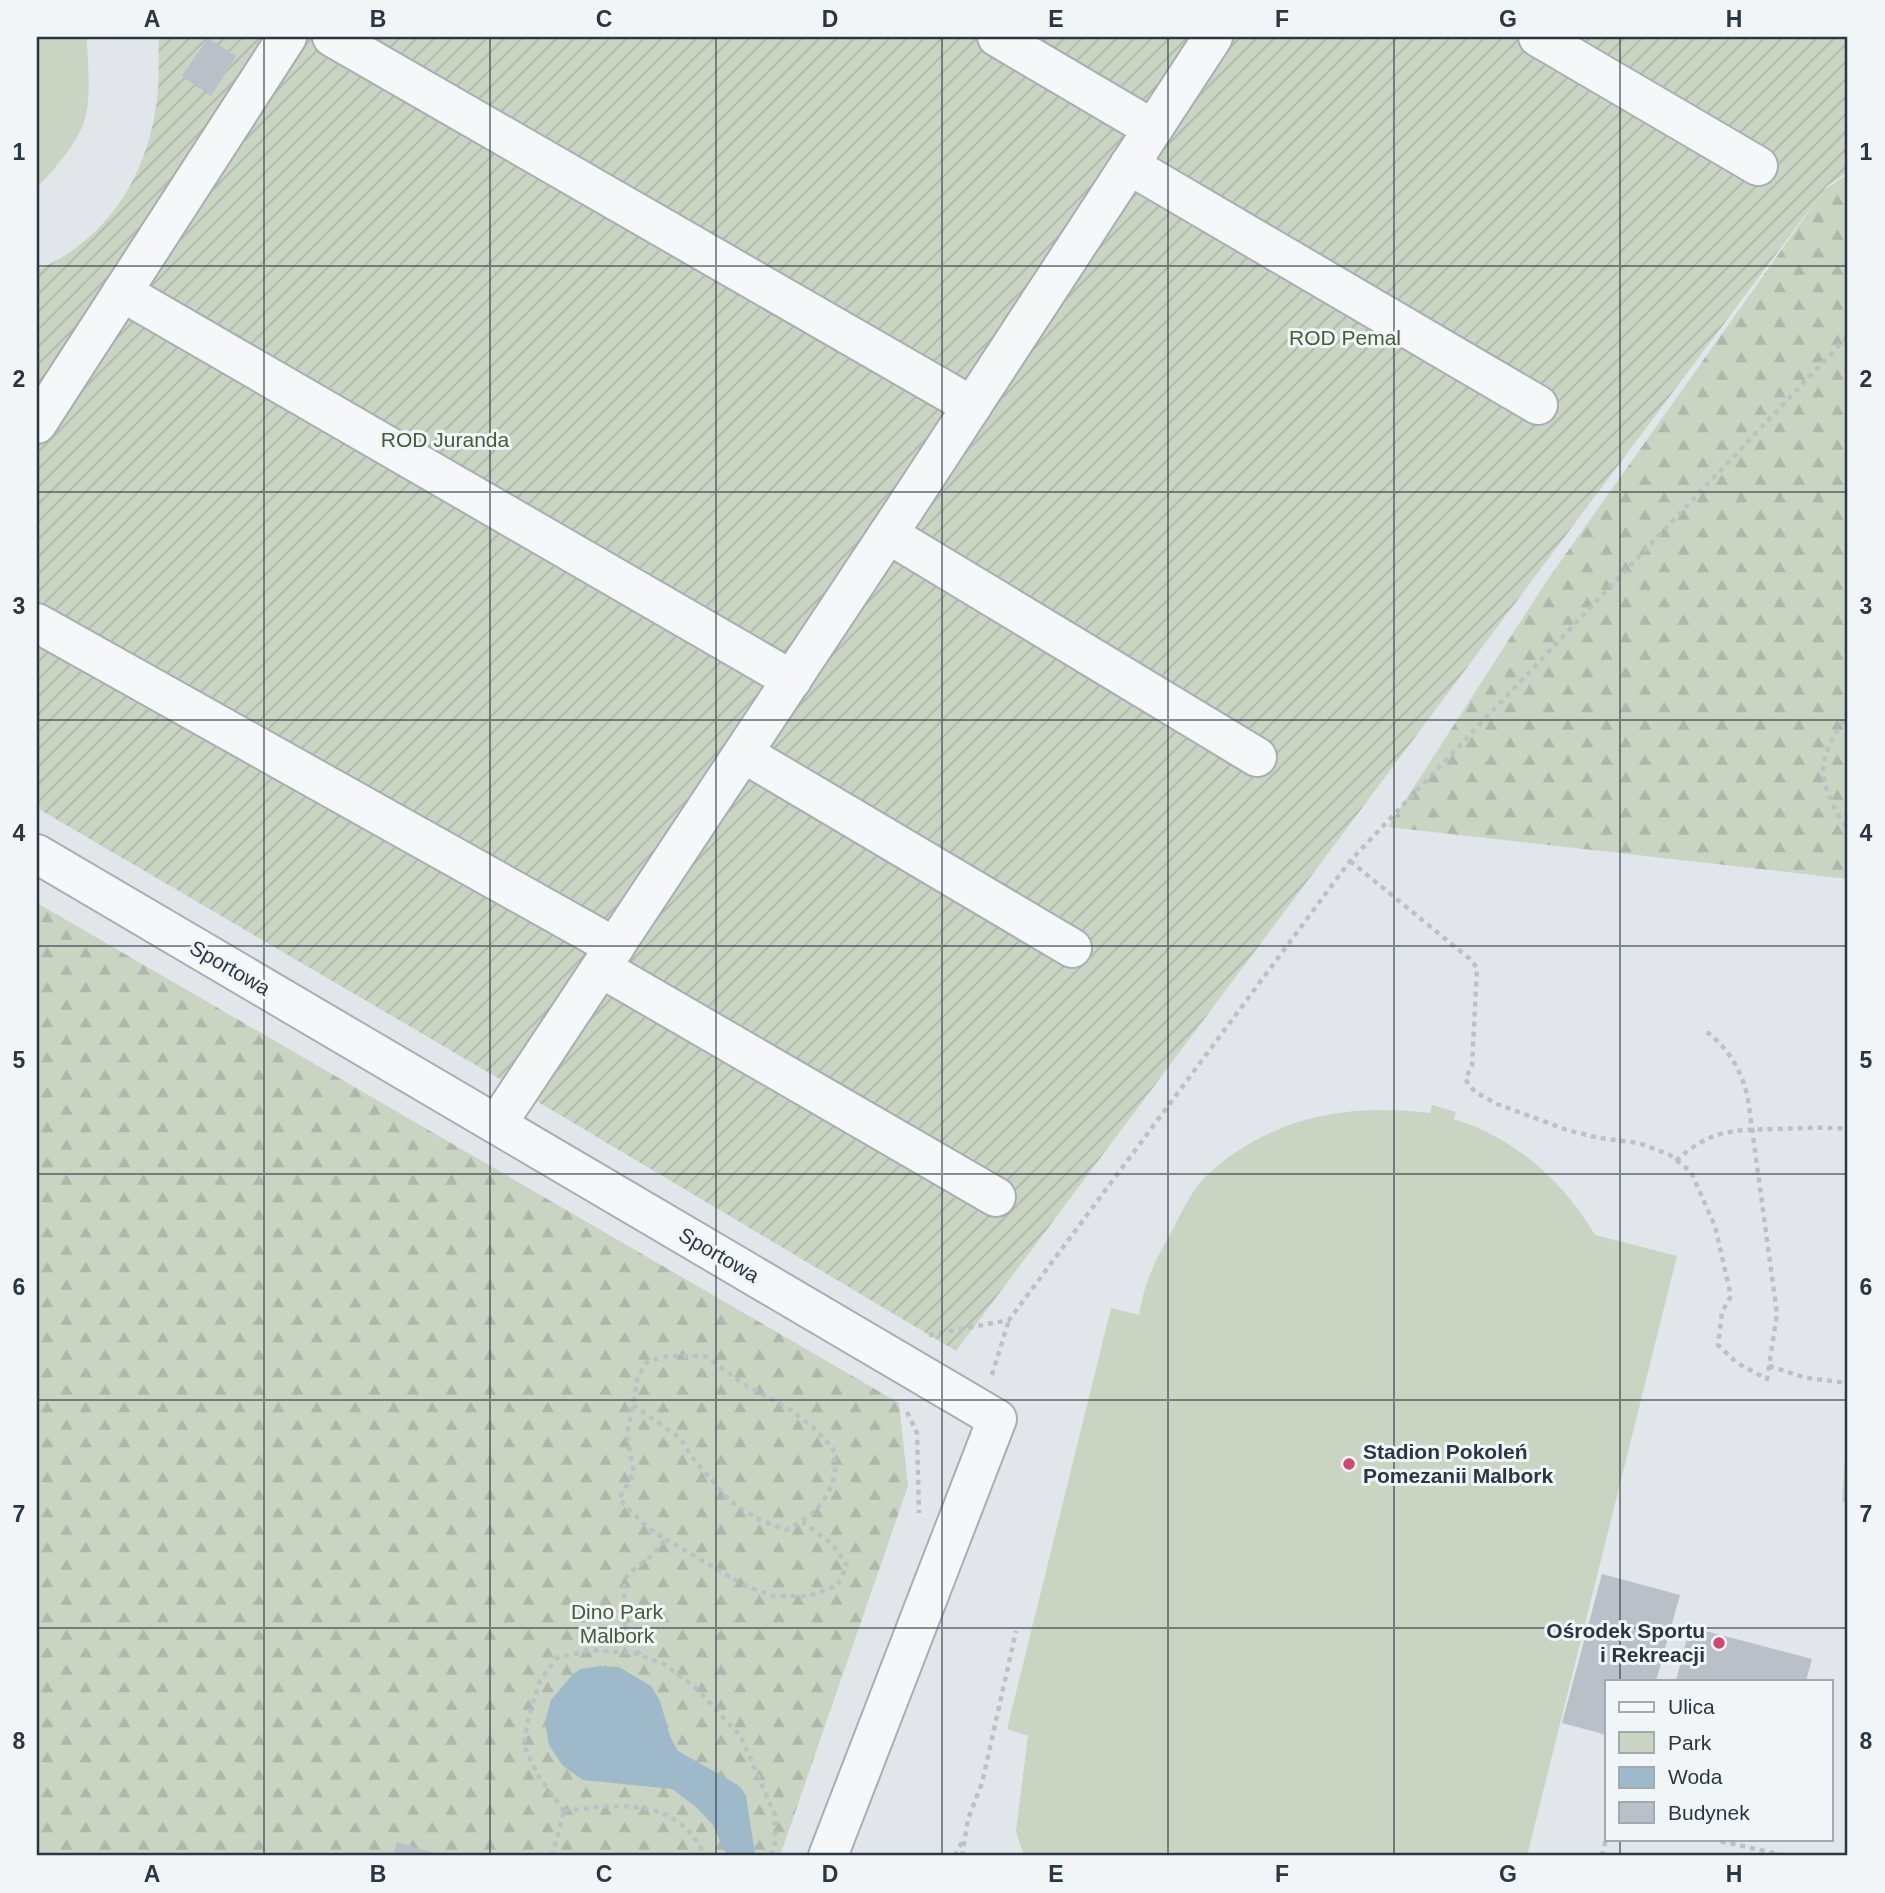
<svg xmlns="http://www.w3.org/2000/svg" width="1885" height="1893" font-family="Arial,sans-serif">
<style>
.green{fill:#cad4c3}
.forest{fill:url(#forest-firs)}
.garden{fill:url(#garden-furrows)}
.water{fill:#9eb9ca}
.building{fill:#b9c0c7}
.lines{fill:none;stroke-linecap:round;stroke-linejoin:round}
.minor-casing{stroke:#a7aeb4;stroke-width:42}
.path{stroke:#bcc1c5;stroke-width:4.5;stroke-dasharray:5 5;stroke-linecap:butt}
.minor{stroke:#f5f7f8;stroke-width:38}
.grid{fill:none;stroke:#2a3642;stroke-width:2;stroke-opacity:0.55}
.poi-dot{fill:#cd4a6e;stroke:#f2f5f8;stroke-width:2.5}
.labels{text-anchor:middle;stroke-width:6;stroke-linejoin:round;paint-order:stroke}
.park-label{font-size:21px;fill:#445e38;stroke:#f2f5f8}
.street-label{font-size:21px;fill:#2a3642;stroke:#f2f5f8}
.poi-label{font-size:21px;font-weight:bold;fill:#2a3642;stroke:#f2f5f8;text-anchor:start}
.neatline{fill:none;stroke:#2a3642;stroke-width:2.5}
.grid-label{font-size:23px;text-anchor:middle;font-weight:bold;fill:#2a3642}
</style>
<defs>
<pattern id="forest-firs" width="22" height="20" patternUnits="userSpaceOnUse" patternTransform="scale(1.75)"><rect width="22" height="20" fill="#cad4c3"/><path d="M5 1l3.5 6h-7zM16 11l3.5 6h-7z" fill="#aeb7a9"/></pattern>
<pattern id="garden-furrows" width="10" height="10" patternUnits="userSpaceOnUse" patternTransform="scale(1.75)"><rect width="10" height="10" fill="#cad4c3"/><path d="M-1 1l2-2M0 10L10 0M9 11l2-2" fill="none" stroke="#aeb7a9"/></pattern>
</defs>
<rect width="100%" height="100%" fill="#e2e6ea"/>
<g class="green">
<path d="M37,37h50c0,27 6,62 -4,88 -7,19 -32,49 -46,62z"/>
<path d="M1432,1105l24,7 -2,7c61,19 109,62 141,116l82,21 -150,600h-503l-8,-25 12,-95 -21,-7 104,-421 28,7c5,-32 17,-57 33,-84 9,-17 20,-42 34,-55 64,-59 140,-73 224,-63z"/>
<path d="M1848,1419v83h-6z"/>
</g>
<g class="forest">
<path d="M1848,174v705l-460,-52 160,-248 276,-389z"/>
<path d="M37,903l862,500 9,83 -128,370h-743z"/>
</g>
<path class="garden" d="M159,37h1689v135l-21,14 -871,1165 -453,-270 -466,-273v-538c66,-28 106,-87 118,-157 5,-25 3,-52 4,-76z"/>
<path class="water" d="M599,1666l20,1 32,19 9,15 10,35 8,15 60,34 8,11 9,57 -2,3h-26l-14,-31 -18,-19 -23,-17 -89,-9 -20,-14 -14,-21 -4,-23 6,-22 22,-26 8,-5z"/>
<g class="building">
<path d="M208,38l28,18 -25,40 -29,-20z"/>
<path d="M1602,1574l78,21 -24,86h-49v54l-45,-12z"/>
<path d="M1690,1627l122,32 -6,22h-130z"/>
<path d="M397,1842l47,14h-51z"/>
</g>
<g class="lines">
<defs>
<g id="minor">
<path d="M332,37l640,369"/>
<path d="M997,37l156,92"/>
<path d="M1538,37l220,129"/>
<path d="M1129,165l409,240"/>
<path d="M122,292l670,388"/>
<path d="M37,424l250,-387"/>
<path d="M888,534l369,223"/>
<path d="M37,623l578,324"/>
<path d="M743,753l329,195"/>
<path d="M37,854l960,565 -169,437"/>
<path d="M601,968l395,229"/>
<path d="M497,1124l407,-614 309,-473"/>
</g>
</defs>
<use href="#minor" class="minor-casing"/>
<g class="path">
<path d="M1848,712c-8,15 -22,34 -24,51 -4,22 12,49 24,67"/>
<path d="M1350,861l120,98 7,9 -5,98 -7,13 10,13 22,12 70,26 32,8 40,5 31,12 21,17 24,54 16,70 -9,16 -4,33 19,18 30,16 10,-65 -29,-215c-6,-28 -19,-50 -41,-67"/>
<path d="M1676,1161c34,-32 58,-31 101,-32 26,-1 45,-2 71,0"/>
<path d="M929,1335l80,-15 341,-459 498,-525"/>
<path d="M1769,1366l38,12 41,5"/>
<path d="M992,1375l17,-55"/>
<path d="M633,1405l48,34 10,17 39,45 26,17 29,12c24,-10 42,-27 49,-53 2,-9 0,-20 -1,-29l-21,-22 -26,-19 -41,-22 -40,-29h-37l-21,6 -9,14 -11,60 7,37 -15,26 28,28 18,12c-9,17 -27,25 -40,39l-2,42 17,36"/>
<path d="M907,1412l10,21 2,80"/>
<path d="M665,1539l81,47 28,10h35l28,-10 10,-21 -15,-21 -29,-22"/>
<path d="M564,1811l-25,-34 -15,-31 3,-23 13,-43 17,-22 34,-8 42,3 31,11 34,26 43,47 34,78v30l-4,11"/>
<path d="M564,1811c56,-7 113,-15 141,45"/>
<path d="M1711,1839l76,17"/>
<path d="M552,1856l12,-45"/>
<path d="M955,1856l9,-18"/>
<path d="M962,1856l6,-37 14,-36 34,-152"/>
<path d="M1602,1856l5,-21"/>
</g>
<use href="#minor" class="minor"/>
</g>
<path class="grid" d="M264,37v1819M490,37v1819M716,37v1819M942,37v1819M1168,37v1819M1394,37v1819M1620,37v1644M37,266h1811M37,492h1811M37,720h1811M37,946h1811M37,1174h1811M37,1400h1811M37,1628h1811M1620,1839v17"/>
<g class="poi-dot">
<circle cx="1349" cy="1464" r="7"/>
<circle cx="1719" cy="1643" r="7"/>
</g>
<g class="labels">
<g class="park-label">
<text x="1345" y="345">ROD Pemal</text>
<text x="445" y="447">ROD Juranda</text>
<text x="617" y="1619">Dino Park<tspan x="617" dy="24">Malbork</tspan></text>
</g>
<g class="street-label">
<text transform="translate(230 968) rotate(30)" y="7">Sportowa</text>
<text transform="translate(719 1255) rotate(30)" y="7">Sportowa</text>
</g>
<g class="poi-label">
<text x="1363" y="1459">Stadion Pokoleń<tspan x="1363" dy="24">Pomezanii Malbork</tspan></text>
<text x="1705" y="1638" text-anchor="end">Ośrodek Sportu<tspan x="1705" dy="24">i Rekreacji</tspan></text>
</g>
</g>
<rect width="1885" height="1893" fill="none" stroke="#f2f5f8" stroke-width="77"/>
<rect x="1605" y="1680" width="228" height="161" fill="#f2f5f8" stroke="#a2a9af" stroke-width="2"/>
<rect x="1619" y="1702" width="35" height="10" fill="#f5f7f8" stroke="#a2a9af" stroke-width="2"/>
<text x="1668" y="1714" font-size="21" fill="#2a3642">Ulica</text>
<rect x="1619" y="1732" width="35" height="21" fill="#cad4c3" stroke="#a2a9af" stroke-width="2"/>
<text x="1668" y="1750" font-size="21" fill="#2a3642">Park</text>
<rect x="1619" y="1767" width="35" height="21" fill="#9eb9ca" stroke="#a2a9af" stroke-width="2"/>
<text x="1668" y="1784" font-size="21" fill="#2a3642">Woda</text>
<rect x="1619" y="1802" width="35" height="21" fill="#b9c0c7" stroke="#a2a9af" stroke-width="2"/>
<text x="1668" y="1820" font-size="21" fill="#2a3642">Budynek</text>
<rect x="38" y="38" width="1808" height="1816" class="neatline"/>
<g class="grid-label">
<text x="152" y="27">A</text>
<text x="378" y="27">B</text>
<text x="604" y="27">C</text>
<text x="830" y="27">D</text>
<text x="1056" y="27">E</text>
<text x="1282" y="27">F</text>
<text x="1508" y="27">G</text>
<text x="1734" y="27">H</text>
<text x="19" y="160">1</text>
<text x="1866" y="160">1</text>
<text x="19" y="387">2</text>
<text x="1866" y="387">2</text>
<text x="19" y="614">3</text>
<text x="1866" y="614">3</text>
<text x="19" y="841">4</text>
<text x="1866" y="841">4</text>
<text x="19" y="1068">5</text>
<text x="1866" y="1068">5</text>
<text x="19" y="1295">6</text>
<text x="1866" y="1295">6</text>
<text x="19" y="1522">7</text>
<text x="1866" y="1522">7</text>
<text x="19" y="1749">8</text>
<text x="1866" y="1749">8</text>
<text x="152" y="1882">A</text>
<text x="378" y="1882">B</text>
<text x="604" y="1882">C</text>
<text x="830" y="1882">D</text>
<text x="1056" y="1882">E</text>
<text x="1282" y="1882">F</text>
<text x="1508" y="1882">G</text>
<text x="1734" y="1882">H</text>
</g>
</svg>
